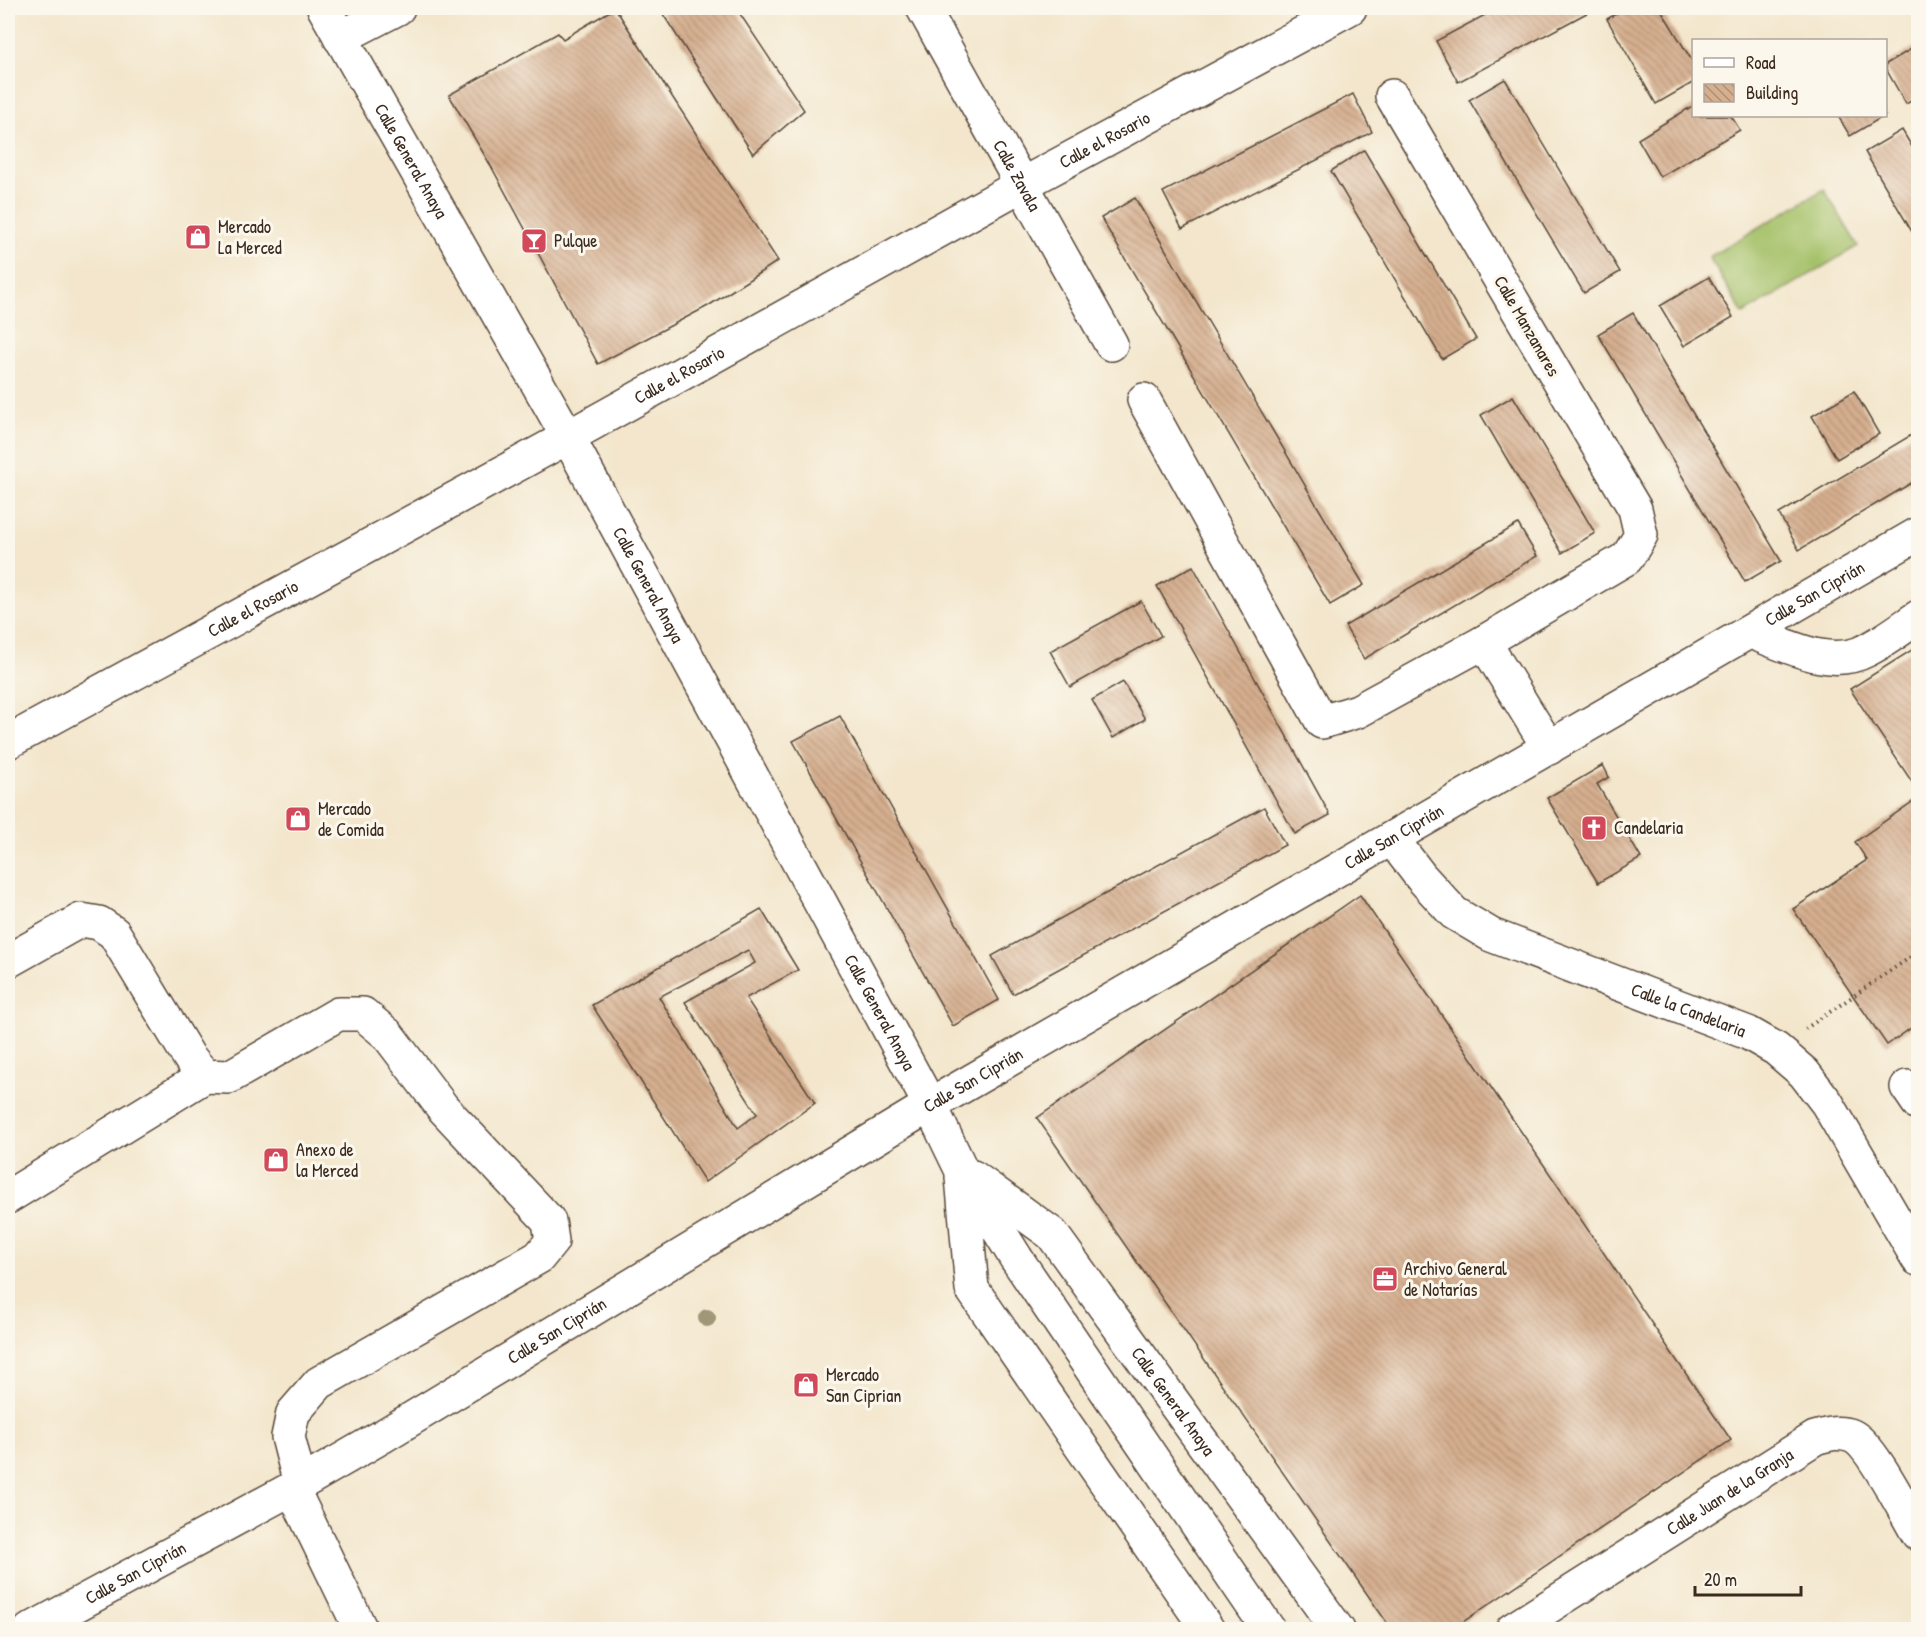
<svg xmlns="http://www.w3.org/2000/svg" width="1926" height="1637" font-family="'Patrick Hand',sans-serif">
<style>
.garden{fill:#a5c169;stroke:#707644;stroke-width:1.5}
.building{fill:url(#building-back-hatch);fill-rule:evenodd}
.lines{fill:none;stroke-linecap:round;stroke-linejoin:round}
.minor-casing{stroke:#574638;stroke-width:36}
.path{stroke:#574638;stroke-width:4;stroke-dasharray:1.5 4.5;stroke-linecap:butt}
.minor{stroke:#fff;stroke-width:33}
.minor-bridge-casing{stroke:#574638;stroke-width:36;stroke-linecap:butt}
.minor-bridge{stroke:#fff;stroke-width:33}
.tree{fill:#9f9778}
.labels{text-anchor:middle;stroke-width:6;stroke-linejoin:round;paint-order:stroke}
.street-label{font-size:18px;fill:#3b2a1e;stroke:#fbf7ec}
.poi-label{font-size:18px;fill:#3b2a1e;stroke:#fbf7ec;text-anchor:start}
</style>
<defs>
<pattern id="building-back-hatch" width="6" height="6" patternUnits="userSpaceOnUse" patternTransform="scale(1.5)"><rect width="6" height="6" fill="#d6af8f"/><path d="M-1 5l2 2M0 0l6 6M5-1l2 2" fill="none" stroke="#af8f74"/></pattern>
</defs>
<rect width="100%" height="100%" fill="#fbf7ec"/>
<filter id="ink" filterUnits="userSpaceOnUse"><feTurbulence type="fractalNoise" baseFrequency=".0167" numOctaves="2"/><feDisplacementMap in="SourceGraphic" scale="12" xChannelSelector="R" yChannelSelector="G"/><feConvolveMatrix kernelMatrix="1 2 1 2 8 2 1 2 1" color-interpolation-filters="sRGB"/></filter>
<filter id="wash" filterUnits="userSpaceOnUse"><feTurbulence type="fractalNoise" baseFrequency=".008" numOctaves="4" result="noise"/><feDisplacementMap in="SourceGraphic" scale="24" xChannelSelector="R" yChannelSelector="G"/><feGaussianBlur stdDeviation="1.35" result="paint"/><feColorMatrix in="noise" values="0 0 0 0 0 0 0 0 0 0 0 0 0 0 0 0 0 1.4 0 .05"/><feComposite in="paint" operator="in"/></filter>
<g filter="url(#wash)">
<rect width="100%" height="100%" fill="#f3e6cc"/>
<path class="garden" d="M1824,189l34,57 -115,68 -34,-57z"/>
<g id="blocks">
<g class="building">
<path d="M615,8l163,253 -70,45 -110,58 -107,-198 -42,-71 109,-62 5,6z"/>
<path d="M659,8h77l68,102 -51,44z"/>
<path d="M1498,8h98l-138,74 -22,-41z"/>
<path d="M1626,8h34l34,56v18l-38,22 -49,-85z"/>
<path d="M1918,45v52l-12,7 -20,-35v-5z"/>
<path d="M1505,79l115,193 -36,21 -115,-193z"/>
<path d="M1353,94l19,38 -190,97 -19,-37z"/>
<path d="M1694,105v11h37l9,14 -80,47 -22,-38z"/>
<path d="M1838,116h46l-34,20z"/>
<path d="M1902,130l16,27v85l-53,-90z"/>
<path d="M1364,150l112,189 -34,20 -111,-188z"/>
<path d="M1135,198l229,387 -34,20 -229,-387z"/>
<path d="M1709,277l24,40 -49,29 -24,-40z"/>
<path d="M1633,313l148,248 -36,21 -147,-248z"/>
<path d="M1854,391l25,43 -42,25 -25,-43z"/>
<path d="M1513,396l82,137 -33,20 -81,-138z"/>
<path d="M1918,431v48l-119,71 -20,-36z"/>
<path d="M1518,524l19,32 -173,103 -19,-33z"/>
<path d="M1193,566l137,249 -35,19 -138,-248z"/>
<path d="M1141,601l20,35 -91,51 -20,-36z"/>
<path d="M1918,646v145l-68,-102z"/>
<path d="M1123,682l22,37 -32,19 -21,-38z"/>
<path d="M840,716l159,284 -46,26 -160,-285z"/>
<path d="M1603,765l6,12 -12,7 44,74 -43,25 -51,-85z"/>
<path d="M1918,798v225l-31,22 -94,-136 74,-49 -12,-18z"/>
<path d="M1264,807l21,38 -272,149 -21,-38z"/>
<path d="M1360,895l371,545 -280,190h-59l-355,-512z"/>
<path d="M761,909l37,61 -52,28 69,105 -110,79 -113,-177zM748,950l7,13 -70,39 72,112 -19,14 -79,-131z"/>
</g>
</g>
</g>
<g filter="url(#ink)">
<use href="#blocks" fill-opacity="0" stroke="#574638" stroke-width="1.5"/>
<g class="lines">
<defs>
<g id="minor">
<path id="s1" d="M324,8l244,429 362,668 31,64 55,89"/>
<path id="s2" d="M923,8l188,336"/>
<path d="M340,38l58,-30"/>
<path d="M1144,400l178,322 36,-11 126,-69 143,-84 14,-23 -6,-26 -243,-413"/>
<path d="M1751,632c35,13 79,38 116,18 18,-9 35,-22 51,-33"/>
<path d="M1484,642l65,106"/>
<path id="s3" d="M8,742l560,-305 455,-253 327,-176"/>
<path id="s4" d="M1392,839l29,38 33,36 37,22 257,98 28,16 28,24 23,30 91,156"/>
<path d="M8,961l73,-41 18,3 15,10 75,124 16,19 24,1 109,-63h25l24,20 56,74 106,113 3,20 -13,16 -220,126 -26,30 -5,24 12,47"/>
<path d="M1907,1087l11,16"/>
<path d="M962,1177l10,112 236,341"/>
<path id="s5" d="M973,1177l79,57 286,396"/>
<path d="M8,1197l197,-121"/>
<path d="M292,1488l69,142"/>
<path id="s6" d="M30,1630l270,-146 83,-48 547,-331 988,-571"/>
<path id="s7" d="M1512,1630l303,-192c13,-4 24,-7 37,-2 19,8 54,78 66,98"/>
</g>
</defs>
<use href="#minor" class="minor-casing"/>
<path class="path" d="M1805,1029l113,-77"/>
<use href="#minor" class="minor"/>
<defs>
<path id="minor-bridge" d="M1016,1258l253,372"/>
</defs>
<use href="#minor-bridge" class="minor-bridge-casing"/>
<use href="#minor-bridge" class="minor-bridge"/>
</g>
<circle class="tree" cx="707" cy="1318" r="9"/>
</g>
<defs>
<symbol id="shop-square" viewBox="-11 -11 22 22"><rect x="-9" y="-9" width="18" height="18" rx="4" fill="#d1495b" stroke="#fbf7ec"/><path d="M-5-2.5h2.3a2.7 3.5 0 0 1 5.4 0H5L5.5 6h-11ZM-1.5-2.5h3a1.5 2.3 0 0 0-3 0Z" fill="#fff"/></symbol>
<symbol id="bar-square" viewBox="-11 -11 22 22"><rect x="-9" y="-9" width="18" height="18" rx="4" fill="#d1495b" stroke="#fbf7ec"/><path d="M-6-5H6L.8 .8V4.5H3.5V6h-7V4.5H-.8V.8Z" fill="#fff"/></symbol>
<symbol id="church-square" viewBox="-11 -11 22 22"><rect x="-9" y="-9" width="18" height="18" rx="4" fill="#d1495b" stroke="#fbf7ec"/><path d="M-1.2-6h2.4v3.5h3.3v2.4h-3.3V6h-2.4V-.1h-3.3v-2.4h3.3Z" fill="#fff"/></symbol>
<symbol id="office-square" viewBox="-11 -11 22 22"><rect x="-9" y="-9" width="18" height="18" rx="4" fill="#d1495b" stroke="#fbf7ec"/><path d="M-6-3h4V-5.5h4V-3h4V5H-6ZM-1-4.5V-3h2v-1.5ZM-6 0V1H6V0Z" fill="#fff"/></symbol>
</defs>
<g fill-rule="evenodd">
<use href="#shop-square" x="183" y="222" width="30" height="30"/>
<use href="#bar-square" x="519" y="226" width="30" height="30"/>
<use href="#shop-square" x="283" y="804" width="30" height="30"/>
<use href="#church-square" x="1579" y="813" width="30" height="30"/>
<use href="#shop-square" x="261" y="1145" width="30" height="30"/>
<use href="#office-square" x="1370" y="1264" width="30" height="30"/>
<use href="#shop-square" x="791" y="1370" width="30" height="30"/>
</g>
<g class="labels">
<g class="street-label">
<text dy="6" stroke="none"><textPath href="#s3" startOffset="1251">Calle el Rosario</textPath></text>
<text dy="6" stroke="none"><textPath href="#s1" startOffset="176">Calle General Anaya</textPath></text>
<text dy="6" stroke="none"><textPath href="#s2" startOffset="192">Calle Zavala</textPath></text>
<text transform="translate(1527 326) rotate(60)" y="6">Calle Manzanares</text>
<text dy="6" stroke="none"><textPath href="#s3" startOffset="765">Calle el Rosario</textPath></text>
<text dy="6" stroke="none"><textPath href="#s1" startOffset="662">Calle General Anaya</textPath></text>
<text dy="6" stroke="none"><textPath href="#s6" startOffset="2064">Calle San Ciprián</textPath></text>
<text dy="6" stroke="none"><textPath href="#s3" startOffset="279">Calle el Rosario</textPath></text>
<text dy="6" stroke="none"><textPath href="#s6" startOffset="1578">Calle San Ciprián</textPath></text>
<text dy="6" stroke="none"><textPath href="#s4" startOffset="351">Calle la Candelaria</textPath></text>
<text dy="6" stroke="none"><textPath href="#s1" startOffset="1148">Calle General Anaya</textPath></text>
<text dy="6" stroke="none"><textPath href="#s6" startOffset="1092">Calle San Ciprián</textPath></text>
<text dy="6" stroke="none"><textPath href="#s6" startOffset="606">Calle San Ciprián</textPath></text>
<text dy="6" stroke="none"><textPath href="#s5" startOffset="304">Calle General Anaya</textPath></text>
<text dy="6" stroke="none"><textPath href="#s7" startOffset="258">Calle Juan de la Granja</textPath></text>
<text dy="6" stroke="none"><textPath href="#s6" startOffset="120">Calle San Ciprián</textPath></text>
</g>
<g class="poi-label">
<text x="218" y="233">Mercado<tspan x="218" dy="21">La Merced</tspan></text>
<text x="554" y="247">Pulque</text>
<text x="318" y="815">Mercado<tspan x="318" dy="21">de Comida</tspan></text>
<text x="1614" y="834">Candelaria</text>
<text x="296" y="1156">Anexo de<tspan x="296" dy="21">la Merced</tspan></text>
<text x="1404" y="1275">Archivo General<tspan x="1404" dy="21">de Notarías</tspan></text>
<text x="826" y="1381">Mercado<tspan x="826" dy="21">San Ciprian</tspan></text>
</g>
</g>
<rect width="1926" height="1637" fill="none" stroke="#fbf7ec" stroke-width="30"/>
<rect x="1692" y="39" width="195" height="78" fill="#fbf7ec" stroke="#aea59a" stroke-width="1.5"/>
<rect x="1704" y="58" width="30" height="9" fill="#ffffff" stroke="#aea59a" stroke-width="1.5"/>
<text x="1746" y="69" font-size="18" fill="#3b2a1e">Road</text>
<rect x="1704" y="84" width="30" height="18" fill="url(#building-back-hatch)" stroke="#aea59a" stroke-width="1.5"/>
<text x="1746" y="99" font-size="18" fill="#3b2a1e">Building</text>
<path d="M1695 1586v9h106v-9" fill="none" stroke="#3b2a1e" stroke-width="3"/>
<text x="1704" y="1586" font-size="18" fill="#3b2a1e" stroke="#fbf7ec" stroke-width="4.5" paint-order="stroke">20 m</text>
</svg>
